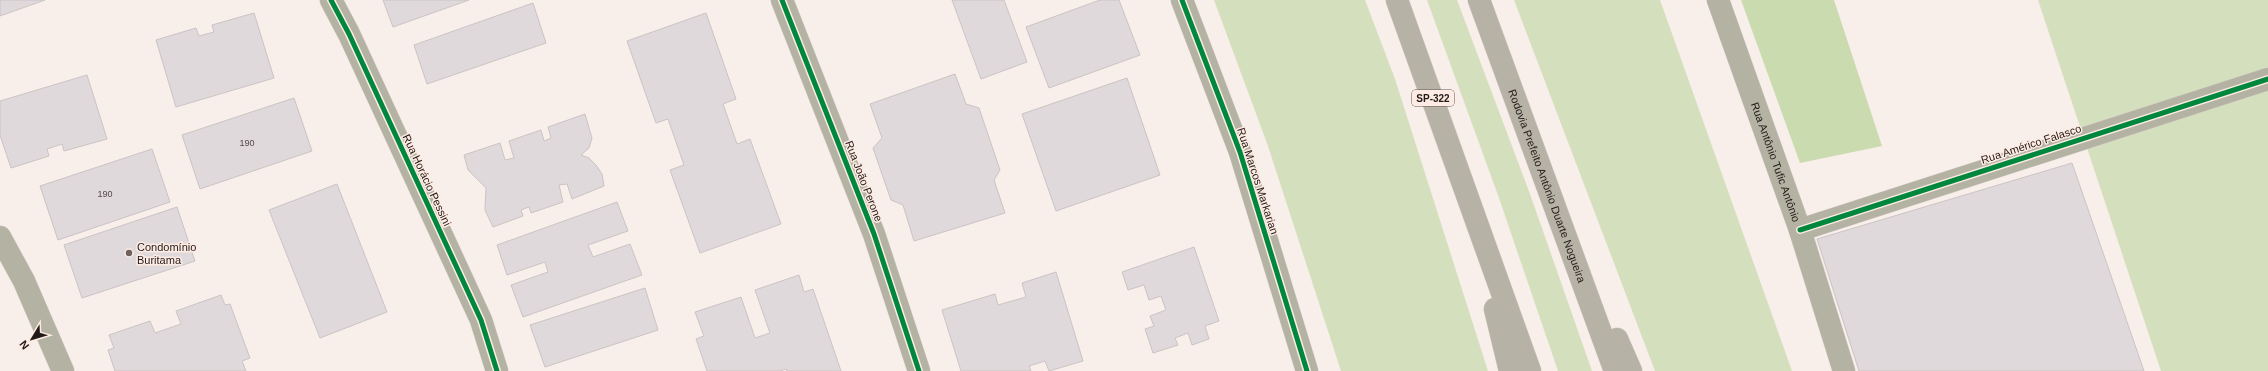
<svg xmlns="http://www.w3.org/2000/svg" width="2268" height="371" font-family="Arial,sans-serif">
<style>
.green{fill:#d4e0bd}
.forest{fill:#cbdbb0}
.building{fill:#e0d9db;stroke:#cac4c5}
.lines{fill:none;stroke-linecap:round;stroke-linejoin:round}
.street-casing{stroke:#d1c9c5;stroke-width:23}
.highway-casing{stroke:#d1c9c5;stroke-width:23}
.street{stroke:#b4b2a3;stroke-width:22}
.highway{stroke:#b7b2a6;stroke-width:22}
.cycleway-casing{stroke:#feece4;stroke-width:8}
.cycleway{stroke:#00873e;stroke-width:5}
.poi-dot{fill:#6d6461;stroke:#feece4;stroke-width:1.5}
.labels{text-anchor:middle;stroke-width:3;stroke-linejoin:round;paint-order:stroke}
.number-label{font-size:9px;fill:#524a48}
.shield{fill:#feece4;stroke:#645954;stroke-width:1}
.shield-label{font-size:10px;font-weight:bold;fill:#221a17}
.street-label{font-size:11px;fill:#221a17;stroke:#feece4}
.poi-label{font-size:11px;fill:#221a17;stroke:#feece4;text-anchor:start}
</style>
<rect width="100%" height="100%" fill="#f8eeea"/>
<g class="green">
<path d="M1214,0h151l30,79 93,292h-147l-73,-225z"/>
<path d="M1427,0h30l73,194 62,177h-34l-59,-173z"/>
<path d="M1514,0h146l132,371h-137z"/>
<path d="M2038,0h230v371h-107z"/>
</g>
<path class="forest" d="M1741,0h93l48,146 -82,17z"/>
<g class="building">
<path d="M0,0h45l-45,16z"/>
<path d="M383,0h86l-76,27z"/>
<path d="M952,0h52l23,62 -46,17z"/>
<path d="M1100,0h19l21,55 -91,33 -23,-61z"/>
<path d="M533,3l13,40 -119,41 -13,-39z"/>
<path d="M254,13l20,65 -98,29 -20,-67 40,-12 3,8 15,-4 -2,-7z"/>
<path d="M706,13l30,86 -13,5 14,40 13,-5 31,85 -81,29 -30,-83 14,-5 -16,-46 -12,4 -29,-82z"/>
<path d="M955,74l11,30 13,4 21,62 -6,10 11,33 -91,28 -11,-36 -12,-5 -18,-52 9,-10 -12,-34z"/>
<path d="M87,75l20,64 -43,12 -2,-7 -15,5 2,7 -38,12 -11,-33v-34z"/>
<path d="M1127,78l33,97 -104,36 -34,-97z"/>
<path d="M294,98l18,53 -112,38 -18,-54z"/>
<path d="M585,114l7,24 -3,10 -8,7 8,3 7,7 6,9 2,12 -32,13 -5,-15 -8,1 4,17 -32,11 -2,-6 -8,3 2,6 -30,11 -8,-17 1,-22 -18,-18 -4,-15 36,-12 5,17 9,-2 -5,-17 32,-11 3,11 7,-3 -3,-11z"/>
<path d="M152,149l18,53 -112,38 -18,-54z"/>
<path d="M2072,163l72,208h-285l-42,-132z"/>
<path d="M337,184l50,128 -67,26 -51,-128z"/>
<path d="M617,202l11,29 -40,14 5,12 37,-13 12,31 -119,42 -12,-32 37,-13 -3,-10 -38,13 -10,-30z"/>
<path d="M177,207l18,54 -113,37 -18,-53z"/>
<path d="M1194,247l25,74 -14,5 4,13 -17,6 -4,-12 -13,5 3,7 -25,8 -8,-24 9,-3 -4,-10 16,-6 -5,-14 -12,4 -5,-15 -16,5 -6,-18z"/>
<path d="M1056,272l27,89 -34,10 -4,-10 -16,5 2,5h-70l-19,-61 53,-16 3,11 28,-8 -4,-14z"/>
<path d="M799,275l5,17 9,-3 28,82h-54l-1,-2 -6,2h-73l-11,-32 8,-3 -9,-24 46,-15 14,41 15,-5 -15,-43z"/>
<path d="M645,288l13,42 -113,37 -15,-42z"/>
<path d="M221,295l4,10 5,-1 20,54 -8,3 4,10h-131l-7,-21 6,-2 -5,-13 41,-14 5,12 26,-9 -5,-13z"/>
</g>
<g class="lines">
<defs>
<g id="street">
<path d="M331,0l18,34 132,286 16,51"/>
<path d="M782,0l92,234 45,137"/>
<path d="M1182,0l58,152 67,219"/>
<path id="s1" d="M1718,0l82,230 44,141"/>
<path d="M1800,230l468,-151"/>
<path d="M0,237l24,44 39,90"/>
</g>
<g id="highway">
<path d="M1397,0l133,371"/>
<path id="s2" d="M1479,0l136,371"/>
<path d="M1495,309l15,62"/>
<path d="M1617,339l14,32"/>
</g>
</defs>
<use href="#street" class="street-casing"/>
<use href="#highway" class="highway-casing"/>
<use href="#street" class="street"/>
<use href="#highway" class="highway"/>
<defs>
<g id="cycleway">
<path d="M331,0l18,34 132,286 16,51"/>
<path d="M782,0l92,234 45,137"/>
<path d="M1182,0l58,152 67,219"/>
<path d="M1800,230l468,-151"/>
</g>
</defs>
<use href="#cycleway" class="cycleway-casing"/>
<use href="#cycleway" class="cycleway"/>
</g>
<circle class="poi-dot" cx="129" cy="253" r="4"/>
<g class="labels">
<g class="number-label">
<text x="247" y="146">190</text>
<text x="105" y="197">190</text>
</g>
<rect class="shield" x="1412" y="90" width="42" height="16" rx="3"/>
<g class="shield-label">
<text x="1433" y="102">SP-322</text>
</g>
<g class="street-label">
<text transform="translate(2031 144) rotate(-18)" y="4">Rua Américo Falasco</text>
<text dy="4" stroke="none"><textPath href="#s1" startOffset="172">Rua Antônio Tufic Antônio</textPath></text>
<text transform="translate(427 180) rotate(65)" y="4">Rua Horácio Pessini</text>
<text transform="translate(864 181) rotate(69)" y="4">Rua João Perone</text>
<text transform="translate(1258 181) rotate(72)" y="4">Rua Marcos Markarian</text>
<text dy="4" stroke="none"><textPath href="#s2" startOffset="198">Rodovia Prefeito Antônio Duarte Nogueira</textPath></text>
</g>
<g class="poi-label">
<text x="137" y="251">Condomínio<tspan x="137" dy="13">Buritama</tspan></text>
</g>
</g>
<g transform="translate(32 339) rotate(232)" stroke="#feece4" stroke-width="3" paint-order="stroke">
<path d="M0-3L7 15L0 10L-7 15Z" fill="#221a17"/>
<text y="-6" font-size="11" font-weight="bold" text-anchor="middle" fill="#221a17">N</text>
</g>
</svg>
